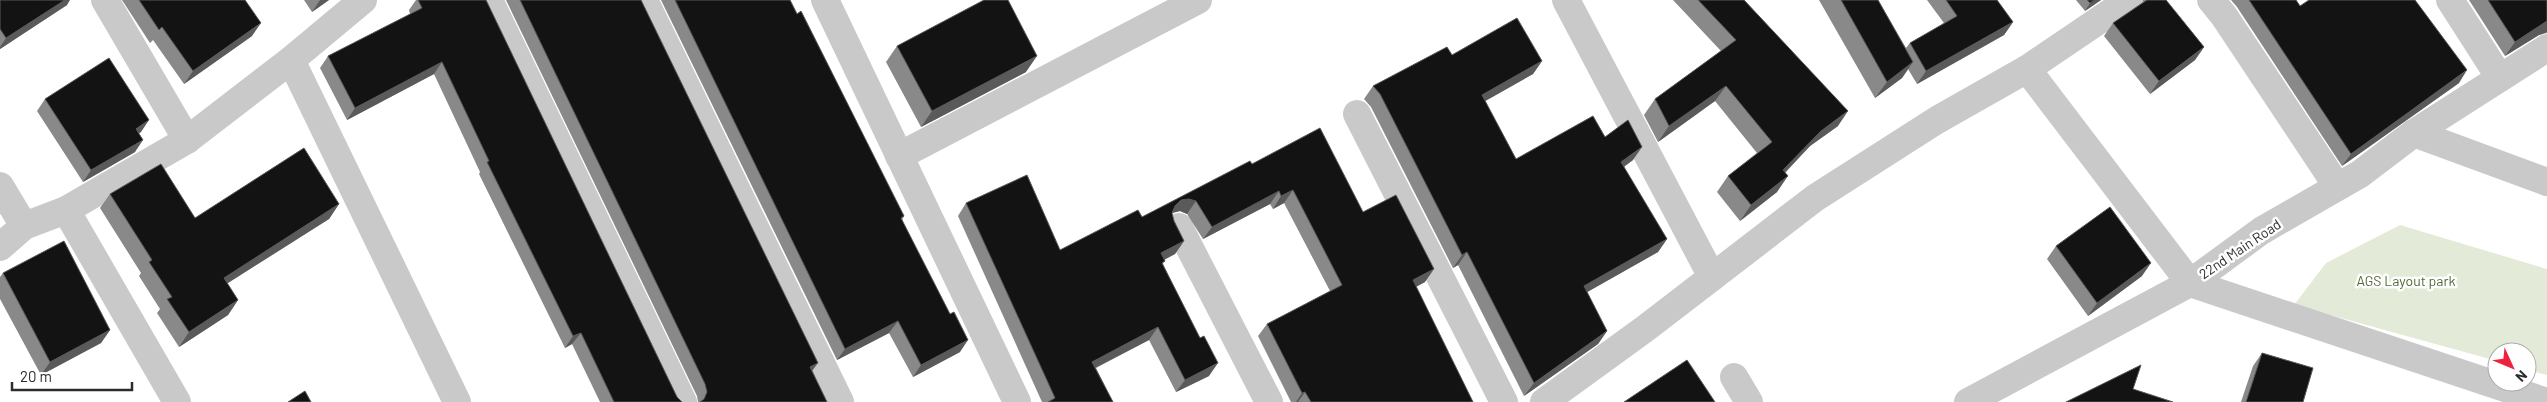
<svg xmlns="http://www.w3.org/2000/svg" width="2547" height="402" font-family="Barlow,sans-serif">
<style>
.green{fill:#e3ebd8}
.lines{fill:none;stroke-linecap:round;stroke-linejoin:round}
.minor{stroke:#c9c9c9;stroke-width:28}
.wall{fill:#898989}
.shaded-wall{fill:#5a5a5a}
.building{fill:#131313;stroke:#5a5a5a}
.labels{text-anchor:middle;stroke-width:5;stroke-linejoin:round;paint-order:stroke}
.street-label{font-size:14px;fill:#2c2c2c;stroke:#fff}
.park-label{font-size:14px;fill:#526937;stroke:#fff}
</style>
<rect width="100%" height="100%" fill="#fff"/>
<path class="green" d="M2400,225l147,44v106l-20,-5v-18h-30v9l-203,-56 32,-42z"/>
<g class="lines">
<g class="minor">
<path d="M105,0l82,140"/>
<path d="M489,0l194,402"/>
<path d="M644,0l196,402"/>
<path d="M825,0l192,402"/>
<path d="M1566,0l146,277"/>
<path d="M2211,0l13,16 113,170"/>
<path d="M2450,0l50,78"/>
<path d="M291,60l166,342"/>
<path d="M2027,69l163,214 357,119"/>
<path d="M1357,114l147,288"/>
<path d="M2414,133l133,49"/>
<path d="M899,156l299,-156"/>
<path d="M0,186l24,40"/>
<path d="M66,210l111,192"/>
<path d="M1179,227l90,175"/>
<path d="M0,247l24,-21 42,-16 121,-70 104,-80 72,-60"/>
<path d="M1734,377l15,25"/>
<path d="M1544,402l102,-74 169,-130 122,-78 90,-51 102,-69"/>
<path d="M1968,402l222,-119 71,-52 99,-57 54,-41 133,-85"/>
</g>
</g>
<g class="wall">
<path d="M0,0l67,5 -67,44z"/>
<path d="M122,0h123l7,36 -68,48 -31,-44 -3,3z"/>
<path d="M304,0h25l-17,12z"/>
<path d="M416,0h70l191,397 5,5h-82l-28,-58 -7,4 -86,-174 1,-2 -46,-98 -87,46 -27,-52 8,-12 82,-42 -1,-4z"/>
<path d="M506,0h135l186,402h-129l-1,-6z"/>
<path d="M661,0h129l114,216 -2,4 58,132 -47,25 -24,-44 -52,27z"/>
<path d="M1673,0h71l94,126 -28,20 -25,27 -8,19 -37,29 -23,-29 11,-16 29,-23 -42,-52 -57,41 -14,-27 11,-16 66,-48z"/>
<path d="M1819,0h59l28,48 4,-5 34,-20 -17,-23h70l16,22 -9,13 -87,49 -9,-15 -6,9 -27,20z"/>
<path d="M2076,0h25l-16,11z"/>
<path d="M2143,0h23l38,47 -9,13 -45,34 -46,-58 9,-13 30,-21z"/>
<path d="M2231,0h65l4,6 159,77 -117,83 -105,-159z"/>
<path d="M2469,0h78v33l-8,2 -34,21z"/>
<path d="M897,46l129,26 -105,55 -35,-65z"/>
<path d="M1452,55l90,6 -9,13 -48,27 31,58 89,-22 28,23 -9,7 43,72 -9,13 -71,40 20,39 -9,13 -74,52 -66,-131 -5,3 -82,-161 -7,-8 9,-13z"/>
<path d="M45,99l96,33 -2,1 -4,19 -52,30 -46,-71z"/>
<path d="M1252,164l111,48 62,70 -9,5 57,115h-182l-33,-66 9,-12 63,-33 -46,-88 -11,6 -3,-5 -67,35 -16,-25 -7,-3 -8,2 2,8 10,20 -9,13 -11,6 -1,4 46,112 -33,16 -27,-52 -53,28 17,34h-71l-84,-186 8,-13 94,47 82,-33z"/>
<path d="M110,194l85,24 144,-14 -10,15 -102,64 11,17 -10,15 -49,32 -22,-34 3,-4 -21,-33 2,-3 -41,-65z"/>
<path d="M2056,246l86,30 -54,40 -41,-57z"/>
<path d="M3,273l107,57 -9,13 -60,32 -41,-76v-22z"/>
<path d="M2262,353l41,49h-62l12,-36z"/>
</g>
<g class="shaded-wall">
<path d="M65,0h5l-3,5 -67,44v-2l6,-9z"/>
<path d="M320,0h9l-17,12z"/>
<path d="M2095,0h6l-16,11 5,-8z"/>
<path d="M2547,21v11l-8,3 -34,21 10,-14z"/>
<path d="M2013,22l-9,13 -87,49 9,-13z"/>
<path d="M261,23l-9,13 -68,48 9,-13z"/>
<path d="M2204,47l-9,13 -45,34 9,-13z"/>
<path d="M1037,56l-11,16 -105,55 11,-16z"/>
<path d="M1542,61l-9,13 -60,34 9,-13z"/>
<path d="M442,62l-8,12 -87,46 8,-12z"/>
<path d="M1913,62l-11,16 -27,20 12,-16z"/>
<path d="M2467,70l-8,13 -117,83 9,-12z"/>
<path d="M1726,86l-11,15 -57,41 11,-16z"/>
<path d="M1848,111l-10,15 -28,20 -38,40 11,-16 38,-39z"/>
<path d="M149,120l-8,12 -14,9 9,-12z"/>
<path d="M143,140l-8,12 -52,30 8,-12z"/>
<path d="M1642,147l-9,13 -21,15 9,-13z"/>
<path d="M1788,176l-11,16 -37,29 11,-16z"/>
<path d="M1293,190l-9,13 -11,6 8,-13z"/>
<path d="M1279,191l-9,13 -67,35 9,-12z"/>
<path d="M1189,199l7,2 -9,13 -7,-3 -8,2 3,-7 6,-6z"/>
<path d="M339,204l-10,15 -115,73 10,-14z"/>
<path d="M1667,239l-9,13 -83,47 9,-13z"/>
<path d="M1184,241l-9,13 -23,12 9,-13z"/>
<path d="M1467,252l-9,13 -5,3 9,-13z"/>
<path d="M2151,263l-9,13 -54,40 9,-13z"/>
<path d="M1434,269l-9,13 -21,11 9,-13z"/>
<path d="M238,300l-10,15 -49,32 10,-15z"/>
<path d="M898,321l-9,12 -52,27 8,-11z"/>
<path d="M1158,327l-9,13 -66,34 9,-12z"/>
<path d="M110,330l-9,13 -60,32 9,-13z"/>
<path d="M1607,331l-9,13 -74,52 10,-13z"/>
<path d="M581,333l-9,11 -7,4 8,-12z"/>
<path d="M968,340l-8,12 -47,25 8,-12z"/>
<path d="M818,363l-9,12 1,-8z"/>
<path d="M1218,363l-9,13 -33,16 9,-12z"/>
<path d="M1305,392l-7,10h-2l6,-9z"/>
</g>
<g class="building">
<path d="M0,0h65l-59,38 -6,-9z"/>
<path d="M139,0h106l16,23 -68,48 -31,-44 -3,3z"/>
<path d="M418,0h68l191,397 5,5h-68l-33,-69 -8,3 -86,-174 2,-1 -47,-99 -87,46 -27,-52 94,-48z"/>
<path d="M520,0h121l177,363 -8,4 17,35h-127l4,-3 3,-7 -2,-8z"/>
<path d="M675,0h115l7,14 4,-3 103,205 -3,2 49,96 4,-2 14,28 -47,25 -23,-44 -53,28z"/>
<path d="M984,0h24l29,56 -105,55 -35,-65z"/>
<path d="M1698,0h46l104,111 -27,20 -38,39 5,6 -37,29 -23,-29 44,-34 -46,-56 -57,40 -14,-27 81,-59z"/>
<path d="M1841,0h37l35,62 -26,20z"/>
<path d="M1946,0h51l16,22 -87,49 -16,-28 47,-27z"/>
<path d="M2087,0h8l-5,3z"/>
<path d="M2147,0h19l38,47 -45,34 -46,-58z"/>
<path d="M2249,0h47l4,6 9,-6h106l52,70 -116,84z"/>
<path d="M2488,0h59v21l-32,21z"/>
<path d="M1517,18l25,43 -60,34 34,64 77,-43 12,21 23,-17 14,27 -21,15 46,77 -83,47 23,45 -73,52 -67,-131 -5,3 -82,-161 -7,-8 74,-39 5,8z"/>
<path d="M109,58l40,62 -13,9 7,11 -52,30 -46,-71z"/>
<path d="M1320,128l43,84 33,-17 38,74 -21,11 60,122h-162l-6,-10 -3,1 -35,-69 75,-39 -49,-95 -12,6 -2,-5 -67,36 -16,-26 -7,-2 -8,1 -6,6 -3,7 2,8 10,20 -23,12 4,8 -3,2 38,75 4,-2 14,27 -33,17 -27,-53 -66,35 21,40h-65l7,-4 -89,-195 61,-28 33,75 78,-40 4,7 108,-56 2,3z"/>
<path d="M304,148l35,56 -115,74 14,22 -49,32 -22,-33 5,-2 -23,-35 3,-2 -42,-66 51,-30 34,54z"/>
<path d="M2110,207l41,56 -54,40 -41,-57z"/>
<path d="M64,241l46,89 -60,32 -47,-89z"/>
<path d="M2262,353l51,15 -10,34h-57z"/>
<path d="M1687,360l28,42h-91z"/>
<path d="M2141,365l-8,24 40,13h-107z"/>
<path d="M305,391l6,11h-23z"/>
</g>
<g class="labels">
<g class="street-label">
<text transform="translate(2240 249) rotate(-34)" y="5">22nd Main Road</text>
</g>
<g class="park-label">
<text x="2406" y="286">AGS Layout park</text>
</g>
</g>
<g transform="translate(2512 367) rotate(134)"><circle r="24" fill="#ffffff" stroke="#ababab"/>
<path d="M0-4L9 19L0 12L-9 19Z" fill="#ee223f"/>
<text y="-8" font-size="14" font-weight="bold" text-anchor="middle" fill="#2c2c2c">N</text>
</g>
<path d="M12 382v8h120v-8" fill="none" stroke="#2c2c2c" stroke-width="2.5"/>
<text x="20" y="382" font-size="15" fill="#2c2c2c" stroke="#ffffff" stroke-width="4" paint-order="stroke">20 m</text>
</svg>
